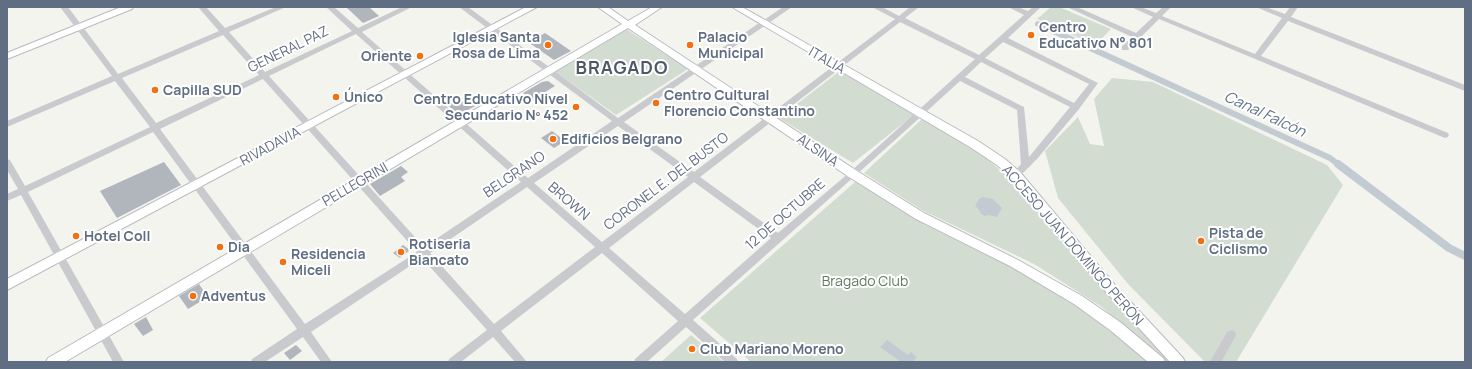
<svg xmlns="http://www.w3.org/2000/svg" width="1472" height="369" font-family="Manrope,sans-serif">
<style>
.green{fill:#d3dcd0}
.water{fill:#c2cbd1}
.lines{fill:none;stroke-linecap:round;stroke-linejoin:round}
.canal-far1{stroke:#c2cbd1;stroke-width:6}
.canal{stroke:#c2cbd1;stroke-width:8}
.building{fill:#b0b6bc}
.major-casing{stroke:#b8bbbf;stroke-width:2}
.minor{fill:#c8cace;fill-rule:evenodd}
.major{fill:#fff;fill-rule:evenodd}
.poi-dot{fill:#f26f12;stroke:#fff;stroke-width:1.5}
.labels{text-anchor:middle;stroke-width:4;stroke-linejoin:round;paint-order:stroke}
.poi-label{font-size:14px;font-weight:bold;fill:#606e83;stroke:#fff;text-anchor:start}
.street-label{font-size:14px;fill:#606e83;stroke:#fff}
.park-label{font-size:14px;fill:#607a60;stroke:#fff}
.water-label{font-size:15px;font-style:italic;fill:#607688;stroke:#fff}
.district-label{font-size:18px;font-weight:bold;letter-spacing:1px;fill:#4f5868;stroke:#fff}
</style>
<rect width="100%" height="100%" fill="#f4f4ef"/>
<g class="green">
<path d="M1051,7h8l52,22 -16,16 -58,-26z"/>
<path d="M626,29l62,40 -72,46 -63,-45z"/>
<path d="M841,70l74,44 -62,49 -74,-45z"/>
<path d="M1112,78l41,4 174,83 16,20 -107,177h-31l-77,-78 -70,-86 -13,-47 33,-34 12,27 14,2 -10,-47z"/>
<path d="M922,119l63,38 23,20 53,63 77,85 37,37h-11l-62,-55 -68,-43 -112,-54 -58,-37z"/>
<path d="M855,182h8l62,43 86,42 89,51 53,44h-402l-51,-44z"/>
<path d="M691,335l33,27h-63z"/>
</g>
<g class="water">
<path d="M982,197l11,2 9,9 -5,9 -8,-2 -4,1 -4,-2 -2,-4 -4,-4 4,-7z"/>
<path d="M887,340l21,15 3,-3 6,5 -5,5h-11l-21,-15z"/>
</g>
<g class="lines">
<path class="canal-far1" d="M1038,24l292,134 9,7"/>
<path class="canal" d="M1338,164l111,84 16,8"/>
</g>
<g class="building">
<path d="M346,7h23l10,9 -16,7z"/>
<path d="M545,33l26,18 -17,9 -26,-18z"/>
<path d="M548,81l7,5 -23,14 -9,-7 19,-11z"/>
<path d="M475,98l6,5 -19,10h-6l-8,-8 12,-6 5,5z"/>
<path d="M552,131l13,10 -11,7 -13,-10z"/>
<path d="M164,162l17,23 -64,33 -17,-27z"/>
<path d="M401,166l7,6 -7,5 4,4 -25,15 -10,-12z"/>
<path d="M403,245l7,5 -10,8 -7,-5z"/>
<path d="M199,284l9,13 -20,12 -9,-13z"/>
<path d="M146,317l7,13 -10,6 -9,-12z"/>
<path d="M296,345l6,6 -12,9 -6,-7z"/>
</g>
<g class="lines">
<defs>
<g id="major">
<path d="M121,7h12l-1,2 -125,50v-6z"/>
<path d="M526,7h11l-530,283v-11z"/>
<path d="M598,7h10l20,14 24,-14h10l-27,18 222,146 67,42 94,47 64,36 38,26 43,36 2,4h-17l-38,-32 -36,-26 -64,-38 -94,-47 -67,-42 -221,-149 -563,334h-19l2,-4 574,-334z"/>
<path d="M732,7h10l236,134 27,18 15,13 95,113 68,73 2,4h-15l-63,-69 -95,-115 -15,-13 -27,-18z"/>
</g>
</defs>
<use href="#major" class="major-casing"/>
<g class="minor">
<path d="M60,7h8l50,67 101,-43 -21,-24h8l19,21 51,-21h10l-57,25 36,40 87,-41 -26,-24h8l24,21 44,-21h10l-50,25 166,146 84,-57 -153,-114h9l150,111 165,-111h9l-168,115 70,50 201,-153 -23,-12h10l17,9 11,-9h9l-14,11 74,37 45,-40 -16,-8h10l10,4 5,-4h8l-33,31 90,45 -19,26 -42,50 -18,18 -3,1 -4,-3 9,-11 -4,-54 -57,-29c-88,81 -178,159 -267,239l44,39 1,3h-13l-39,-35 -39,35h-13l1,-3 43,-38 -76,-68 -101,78 26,31h-12l-22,-25 -32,25h-13l1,-3 38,-29 -65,-72 -111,74 21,30h-11l-18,-25 -38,25h-14l1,-3 45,-30 -144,-197 -125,60 96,170h-11l-92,-167 -14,6v-7l11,-5 -11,-19v-11l3,1 15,26 125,-59 -35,-46 -108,46v-6l105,-45zM900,22l75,37 -125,113 -72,61 -78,-56zM356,34l165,148 -97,65 -155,-171zM223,35l36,40 -103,48 -34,-45zM1003,42l86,42 -15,19 -89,-45zM981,62l89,45 -41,50 -5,-50 -59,-30zM263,79l154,173 -112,72 -145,-195zM618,126l70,51 -86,65 -68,-59zM694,182l77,56 -86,76 -76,-66zM527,187l68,60 -101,77 -64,-71z"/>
<path d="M1067,7h10l59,26 17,-16 -22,-10h10l15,6 7,-6h8l-9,9 93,38 27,-36 -26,-11h10l19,7 5,-7h8l-7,10 174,68v6l-177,-70 -27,35 187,77 1,2 -1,2 -3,1 -286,-119 -31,31h-6v-4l10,-9z"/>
<path d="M1231,330l4,2 1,3 -15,27h-11l17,-30z"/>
</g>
<use href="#major" class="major"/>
</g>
<g class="poi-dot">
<circle cx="1031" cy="35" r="4"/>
<circle cx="548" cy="45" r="4"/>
<circle cx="690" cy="45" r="4"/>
<circle cx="420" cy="56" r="4"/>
<circle cx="155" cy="90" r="4"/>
<circle cx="336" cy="97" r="4"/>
<circle cx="656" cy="103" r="4"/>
<circle cx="576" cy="107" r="4"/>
<circle cx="553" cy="139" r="4"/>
<circle cx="76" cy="236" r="4"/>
<circle cx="1201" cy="241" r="4"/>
<circle cx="220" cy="247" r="4"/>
<circle cx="401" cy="252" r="4"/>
<circle cx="283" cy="262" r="4"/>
<circle cx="193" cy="296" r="4"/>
<circle cx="692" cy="349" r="4"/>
</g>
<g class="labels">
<g class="poi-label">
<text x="1039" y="32">Centro<tspan x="1039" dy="16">Educativo N° 801</tspan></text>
<text x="540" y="42" text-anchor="end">Iglesia Santa<tspan x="540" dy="16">Rosa de Lima</tspan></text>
<text x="698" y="42">Palacio<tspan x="698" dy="16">Municipal</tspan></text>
<text x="412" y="61" text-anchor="end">Oriente</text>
<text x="163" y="95">Capilla SUD</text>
<text x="664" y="100">Centro Cultural<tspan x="664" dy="16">Florencio Constantino</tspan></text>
<text x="344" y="102">Único</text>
<text x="568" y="104" text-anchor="end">Centro Educativo Nivel<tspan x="568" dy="16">Secundario Nº 452</tspan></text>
<text x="561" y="144">Edificios Belgrano</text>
<text x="1209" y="238">Pista de<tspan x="1209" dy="16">Ciclismo</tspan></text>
<text x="84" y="241">Hotel Coll</text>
<text x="409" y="249">Rotiseria<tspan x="409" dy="16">Biancato</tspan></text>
<text x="228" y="252">Dia</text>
<text x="291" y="259">Residencia<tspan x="291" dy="16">Miceli</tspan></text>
<text x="201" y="301">Adventus</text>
<text x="700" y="354">Club Mariano Moreno</text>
</g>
<g class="street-label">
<text transform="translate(288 49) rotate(-26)" y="5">GENERAL PAZ</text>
<text transform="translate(827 60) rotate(30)" y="5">ITALIA</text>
<text transform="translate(270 146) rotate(-28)" y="5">RIVADAVIA</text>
<text transform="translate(818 150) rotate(34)" y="5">ALSINA</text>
<text transform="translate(514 174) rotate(-34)" y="5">BELGRANO</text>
<text transform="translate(666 181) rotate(-37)" y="5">CORONEL E. DEL BUSTO</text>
<text transform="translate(355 184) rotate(-30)" y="5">PELLEGRINI</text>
<text transform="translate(569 201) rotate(41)" y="5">BROWN</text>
<text transform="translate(785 214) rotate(-41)" y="5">12 DE OCTUBRE</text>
<text transform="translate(1073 245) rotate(49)" y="5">ACCESO JUAN DOMINGO PERÓN</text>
</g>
<g class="park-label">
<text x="865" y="286">Bragado Club</text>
</g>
<g class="water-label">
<text transform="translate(1265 114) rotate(25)" y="5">Canal Falcón</text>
</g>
<g class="district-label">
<text x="622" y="74">BRAGADO</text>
</g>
</g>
<rect width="1472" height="369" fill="none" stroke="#606e83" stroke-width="16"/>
</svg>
